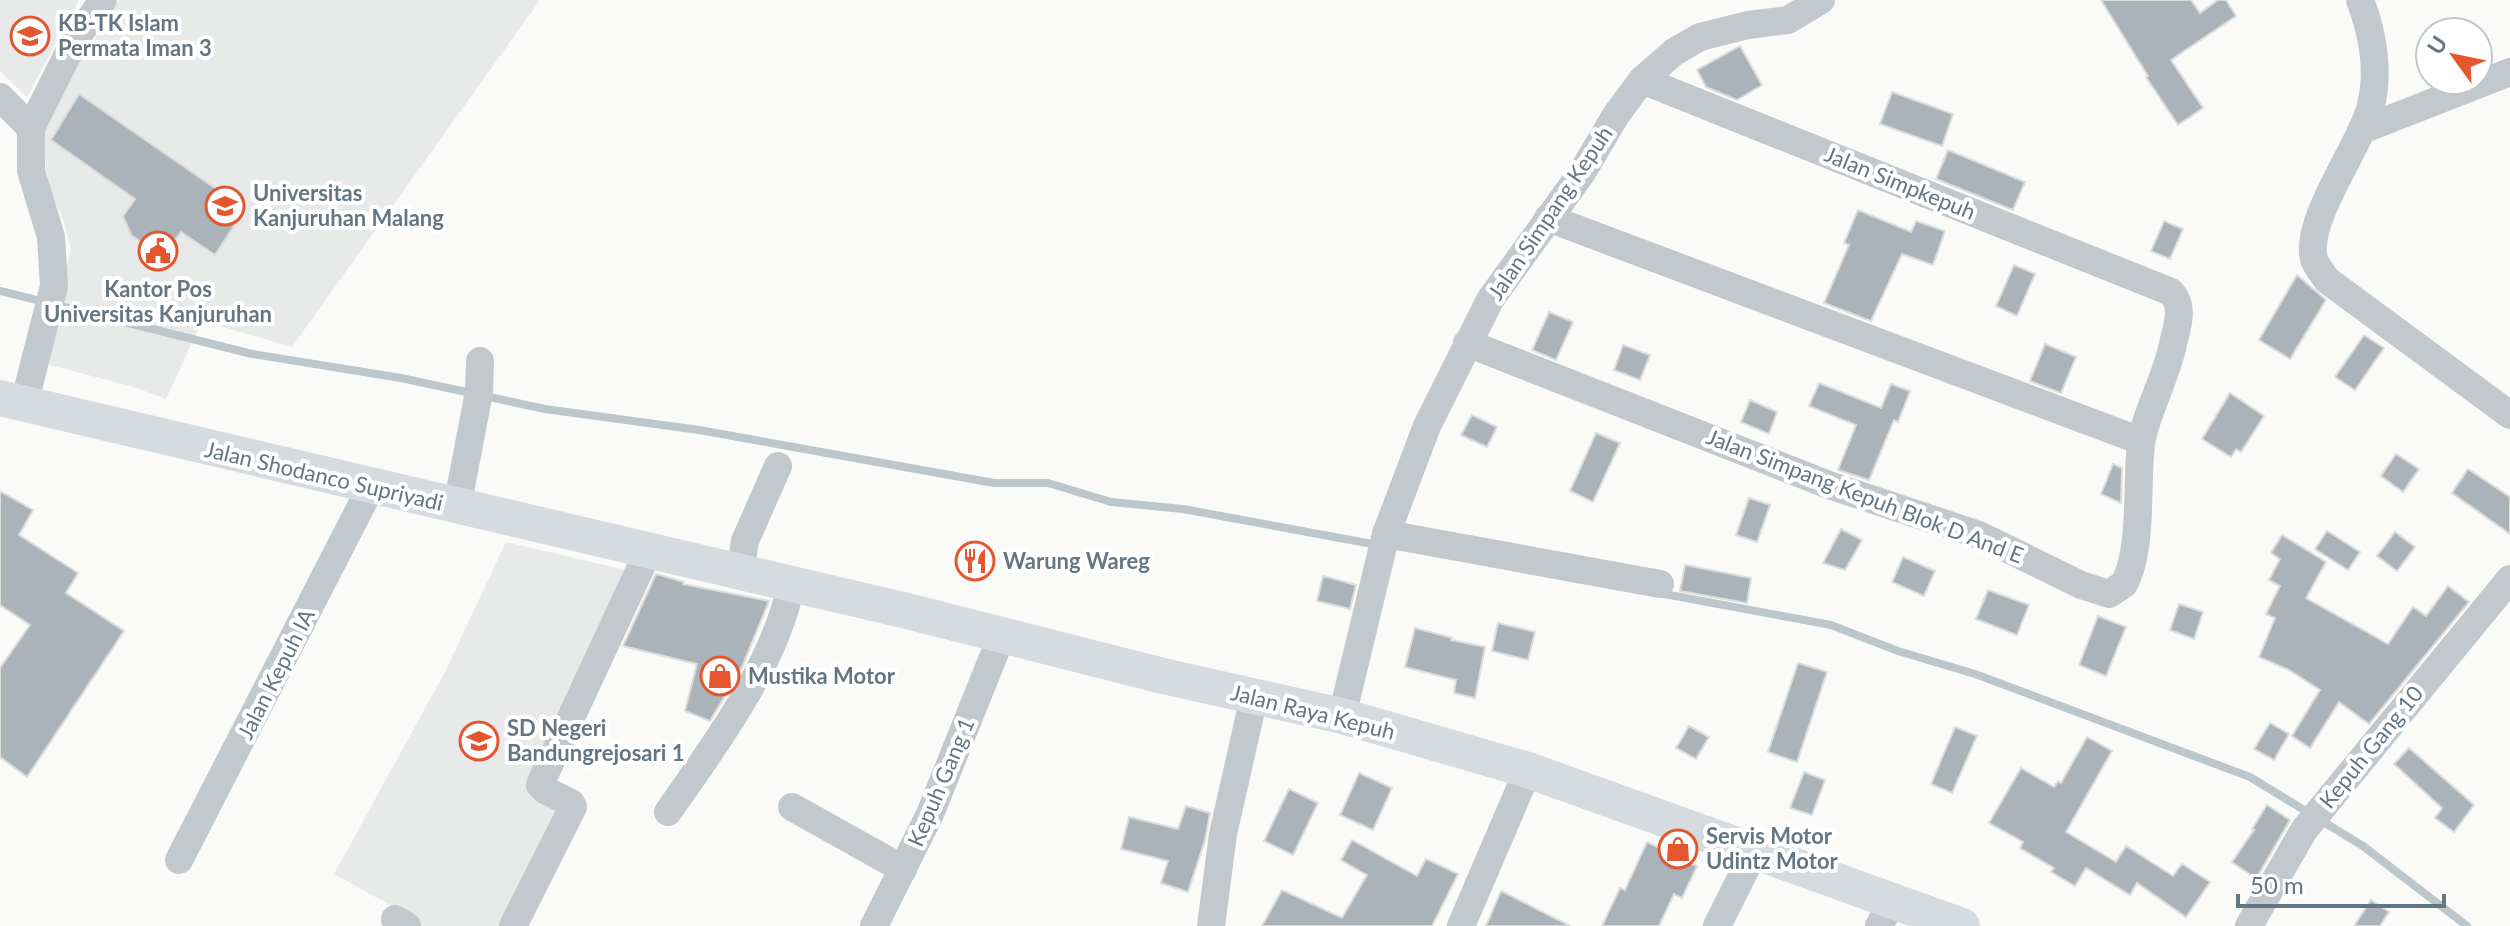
<svg xmlns="http://www.w3.org/2000/svg" width="2510" height="926" font-family="Lato,sans-serif">
<style>
.built{fill:#e8e9e9}
.lines{fill:none;stroke-linecap:round;stroke-linejoin:round}
.stream{stroke:#bbc7cb;stroke-width:8}
.building{fill:#aab3b9;stroke:#dcdcda;stroke-width:2}
.minor{stroke:#c3c8cc;stroke-width:28}
.major{stroke:#d6dbdf;stroke-width:36}
.labels{text-anchor:middle;stroke-width:8;stroke-linejoin:round;paint-order:stroke}
.poi-label{font-size:22px;font-weight:bold;fill:#657683;stroke:#fff;text-anchor:start}
.street-label{font-size:22px;fill:#657683;stroke:#fff}
</style>
<rect width="100%" height="100%" fill="#fafaf8"/>
<g class="built">
<path d="M0,0h79l-52,97 -27,-26z"/>
<path d="M119,0h421l-248,347 -90,-26 -36,78 -32,-12 -92,-24 29,-114 -7,-27 -14,-32 -9,-49 16,-44z"/>
<path d="M506,542l128,30 -58,120 -51,97 40,20 -61,117h-87l-18,-16 -65,-36 111,-202z"/>
</g>
<g class="lines">
<g class="stream">
<path d="M0,291l252,63 149,24 144,31 154,21 295,53h54l63,19 72,7 195,36"/>
<path d="M1659,593l172,32 67,26 77,23 275,103 113,69 104,80"/>
</g>
</g>
<g class="building">
<path d="M2101,0h90l9,13 18,-13h8l10,16 -65,44 32,48 -25,17 -32,-48 2,-1z"/>
<path d="M1740,46l22,39 -25,15 -31,-13 -9,-17z"/>
<path d="M1892,92l61,22 -11,32 -62,-22z"/>
<path d="M79,94l166,115 -30,46 -34,-23 -14,18h-15l-21,-15 -8,-19 12,-17 -84,-59z"/>
<path d="M1948,150l77,32 -12,28 -77,-31z"/>
<path d="M1858,210l53,22 5,-11 29,10 -12,34 -31,-11 -31,67 -47,-18 25,-58 -5,-2z"/>
<path d="M2164,221l19,8 -13,30 -19,-8z"/>
<path d="M2014,265l21,9 -18,42 -21,-10z"/>
<path d="M2297,275l29,25 -36,59 -31,-19z"/>
<path d="M1549,312l24,10 -17,38 -24,-10z"/>
<path d="M2364,335l20,13 -29,42 -20,-13z"/>
<path d="M2045,344l31,13 -15,36 -31,-12z"/>
<path d="M1623,345l27,10 -10,25 -26,-10z"/>
<path d="M1819,383l62,25 10,-24 19,7 -12,31 -4,-2 -25,60 -31,-10 18,-45 -47,-19z"/>
<path d="M2230,393l34,23 -23,36 -5,-3 -5,8 -29,-18z"/>
<path d="M1750,400l27,12 -8,22 -28,-12z"/>
<path d="M1472,415l25,12 -10,20 -26,-12z"/>
<path d="M1596,433l24,10 -27,59 -23,-11z"/>
<path d="M2396,454l23,15 -16,23 -22,-16z"/>
<path d="M2113,464l9,4 -1,35 -20,-9z"/>
<path d="M2468,469l42,28v37l-58,-41z"/>
<path d="M0,491l33,19 -14,25 59,38 -12,20 58,38 -97,146 -27,-20v-89l30,-43 -30,-20z"/>
<path d="M1749,498l21,7 -13,37 -21,-7z"/>
<path d="M1841,529l21,11 -17,30 -22,-7z"/>
<path d="M2327,531l33,21 -12,18 -33,-21z"/>
<path d="M2395,532l20,15 -18,24 -20,-15z"/>
<path d="M2282,535l44,27 -20,36 82,46 25,-37 13,9 22,-30 21,16 -100,122 -30,-22 -29,46 -18,-12 28,-46 -31,-20 -30,-13 16,-39 -9,-4 14,-28 -11,-6 11,-21 -9,-6z"/>
<path d="M1903,557l32,14 -11,25 -32,-14z"/>
<path d="M1685,565l66,13 -4,25 -67,-12z"/>
<path d="M656,574l28,8 -1,2 86,17 -27,66 -32,54 -25,-10 12,-47 -74,-18z"/>
<path d="M1323,576l33,9 -6,24 -33,-8z"/>
<path d="M1988,590l41,15 -12,30 -41,-16z"/>
<path d="M2179,604l24,8 -9,27 -24,-9z"/>
<path d="M2098,616l28,11 -20,49 -27,-11z"/>
<path d="M1498,623l37,9 -7,28 -36,-9z"/>
<path d="M1415,628l37,10 -1,2 34,7 -10,51 -21,-5 2,-13 -51,-13z"/>
<path d="M1798,663l29,9 -30,90 -29,-10z"/>
<path d="M2270,723l19,11 -15,26 -20,-11z"/>
<path d="M1689,726l20,11 -13,22 -20,-11z"/>
<path d="M1955,727l22,9 -25,57 -21,-9z"/>
<path d="M2087,737l25,14 -46,81 50,30 10,-16 47,30 9,-12 28,18 -24,35 -49,-34 -7,12 -44,-27 -11,18 -24,-14 3,-4 -34,-20 3,-6 -34,-19 32,-55 33,19 4,-6 3,2z"/>
<path d="M2409,748l65,57 -20,27 -19,-14 7,-10 -48,-44z"/>
<path d="M1804,772l21,8 -13,35 -22,-7z"/>
<path d="M1359,773l33,15 -19,42 -33,-15z"/>
<path d="M1289,789l29,14 -25,52 -29,-14z"/>
<path d="M2267,805l23,15 -34,59 -24,-17 22,-32 -2,-1z"/>
<path d="M1186,806l24,7 -5,27 -17,52 -27,-9 7,-22 -47,-12 8,-32 49,12z"/>
<path d="M1352,840l65,36 9,-17 32,15 -26,52h-170l20,-36 60,28 25,-43 -26,-15z"/>
<path d="M1647,842l50,24 -15,32 -8,-4 -15,32h-57l18,-38 5,2z"/>
<path d="M1501,891l69,35h-84z"/>
<path d="M2371,900l18,12 -9,14h-26z"/>
</g>
<g class="lines">
<g class="minor">
<path d="M2360,0c13,33 20,74 10,109 -11,39 -66,112 -56,150 2,7 9,15 13,21l183,135"/>
<path d="M0,97l31,31"/>
<path d="M2362,130l148,-58"/>
<path d="M1548,218l593,223"/>
<path d="M1467,343l362,142 150,50 102,50 28,9 15,-10c19,-35 12,-99 17,-140 4,-30 26,-68 32,-100 4,-18 12,-37 -2,-52l-529,-212"/>
<path d="M24,404l30,-118 -3,-49 -20,-66v-43l44,-88 28,-40"/>
<path d="M457,507l22,-115 1,-31"/>
<path d="M1386,534l274,50"/>
<path d="M740,574l5,-33 33,-75"/>
<path d="M1342,716l44,-182 41,-108 63,-126 93,-129 33,-56 26,-35 32,-28 26,-15 48,-12 40,-5 33,-20"/>
<path d="M792,807l111,62"/>
<path d="M668,812c46,-66 107,-147 123,-227"/>
<path d="M179,860l192,-373"/>
<path d="M395,919l12,7"/>
<path d="M513,926l60,-119 -2,-4 -26,-13 -5,-5 2,-5 106,-228"/>
<path d="M874,926l56,-112 72,-179"/>
<path d="M1211,926l12,-92 31,-137"/>
<path d="M1461,926l67,-156"/>
<path d="M1717,926l38,-76"/>
<path d="M1879,926l15,-27"/>
<path d="M2249,926l55,-96 206,-251"/>
</g>
<path class="major" d="M0,398l907,213 256,65 179,40 186,54 434,156"/>
</g>
<defs>
<symbol id="school-ring" viewBox="-11 -11 22 22"><circle r="9.5" fill="#fff" stroke="#e4572e" stroke-width="1.5"/><path d="M0-5L7-2L0 1L-7-2ZM-4 1L0 2.5L4 1V4Q0 6-4 4Z" fill="#e4572e"/></symbol>
<symbol id="university-ring" viewBox="-11 -11 22 22"><circle r="9.5" fill="#fff" stroke="#e4572e" stroke-width="1.5"/><path d="M0-5L7-2L0 1L-7-2ZM-4 1L0 2.5L4 1V4Q0 6-4 4Z" fill="#e4572e"/></symbol>
<symbol id="civic-ring" viewBox="-11 -11 22 22"><circle r="9.5" fill="#fff" stroke="#e4572e" stroke-width="1.5"/><path d="M-.6-6.5H3V-4.5H.6V-3L4-1V1h2V6H-6V1h2V-1L-.6-3ZM-1.2 2.5V6h2.4V2.5Z" fill="#e4572e"/></symbol>
<symbol id="restaurant-ring" viewBox="-11 -11 22 22"><circle r="9.5" fill="#fff" stroke="#e4572e" stroke-width="1.5"/><path d="M-5-6h1v4h1v-4h1v4h1v-4h1v5L-1.5 .5V6h-2V.5L-5-1ZM5-6V6H3V1.5H1.5Q1.5-4 5-6Z" fill="#e4572e"/></symbol>
<symbol id="shop-ring" viewBox="-11 -11 22 22"><circle r="9.5" fill="#fff" stroke="#e4572e" stroke-width="1.5"/><path d="M-5-2.5h2.3a2.7 3.5 0 0 1 5.4 0H5L5.5 6h-11ZM-1.5-2.5h3a1.5 2.3 0 0 0-3 0Z" fill="#e4572e"/></symbol>
</defs>
<g fill-rule="evenodd">
<use href="#school-ring" x="8" y="14" width="44" height="44"/>
<use href="#university-ring" x="203" y="184" width="44" height="44"/>
<use href="#civic-ring" x="136" y="229" width="44" height="44"/>
<use href="#restaurant-ring" x="953" y="539" width="44" height="44"/>
<use href="#shop-ring" x="698" y="654" width="44" height="44"/>
<use href="#school-ring" x="457" y="719" width="44" height="44"/>
<use href="#shop-ring" x="1656" y="827" width="44" height="44"/>
</g>
<g class="labels">
<g class="poi-label">
<text x="58" y="31">KB-TK Islam<tspan x="58" dy="25">Permata Iman 3</tspan></text>
<text x="253" y="201">Universitas<tspan x="253" dy="25">Kanjuruhan Malang</tspan></text>
<text x="158" y="297" text-anchor="middle">Kantor Pos<tspan x="158" dy="25">Universitas Kanjuruhan</tspan></text>
<text x="1003" y="569">Warung Wareg</text>
<text x="748" y="684">Mustika Motor</text>
<text x="507" y="736">SD Negeri<tspan x="507" dy="25">Bandungrejosari 1</tspan></text>
<text x="1706" y="844">Servis Motor<tspan x="1706" dy="25">Udintz Motor</tspan></text>
</g>
<g class="street-label">
<text transform="translate(1900 183) rotate(22)" y="8">Jalan Simpkepuh</text>
<text transform="translate(1550 213) rotate(-56)" y="8">Jalan Simpang Kepuh</text>
<text transform="translate(324 476) rotate(13)" y="8">Jalan Shodanco Supriyadi</text>
<text transform="translate(1865 496) rotate(21)" y="8">Jalan Simpang Kepuh Blok D And E</text>
<text transform="translate(276 674) rotate(-63)" y="8">Jalan Kepuh IA</text>
<text transform="translate(1313 712) rotate(14)" y="8">Jalan Raya Kepuh</text>
<text transform="translate(2371 747) rotate(-51)" y="8">Kepuh Gang 10</text>
<text transform="translate(941 782) rotate(-67)" y="8">Kepuh Gang 1</text>
</g>
</g>
<g transform="translate(2454 56) rotate(303)"><circle r="38" fill="#ffffff" stroke="#c1c8cd" stroke-width="2"/>
<path d="M0-6L14 30L0 20L-14 30Z" fill="#e4572e"/>
<text y="-12" font-size="22" font-weight="bold" text-anchor="middle" fill="#657683">U</text>
</g>
<path d="M2238 894v12h206v-12" fill="none" stroke="#657683" stroke-width="4"/>
<text x="2250" y="894" font-size="24" fill="#657683" stroke="#ffffff" stroke-width="6" paint-order="stroke">50 m</text>
</svg>
